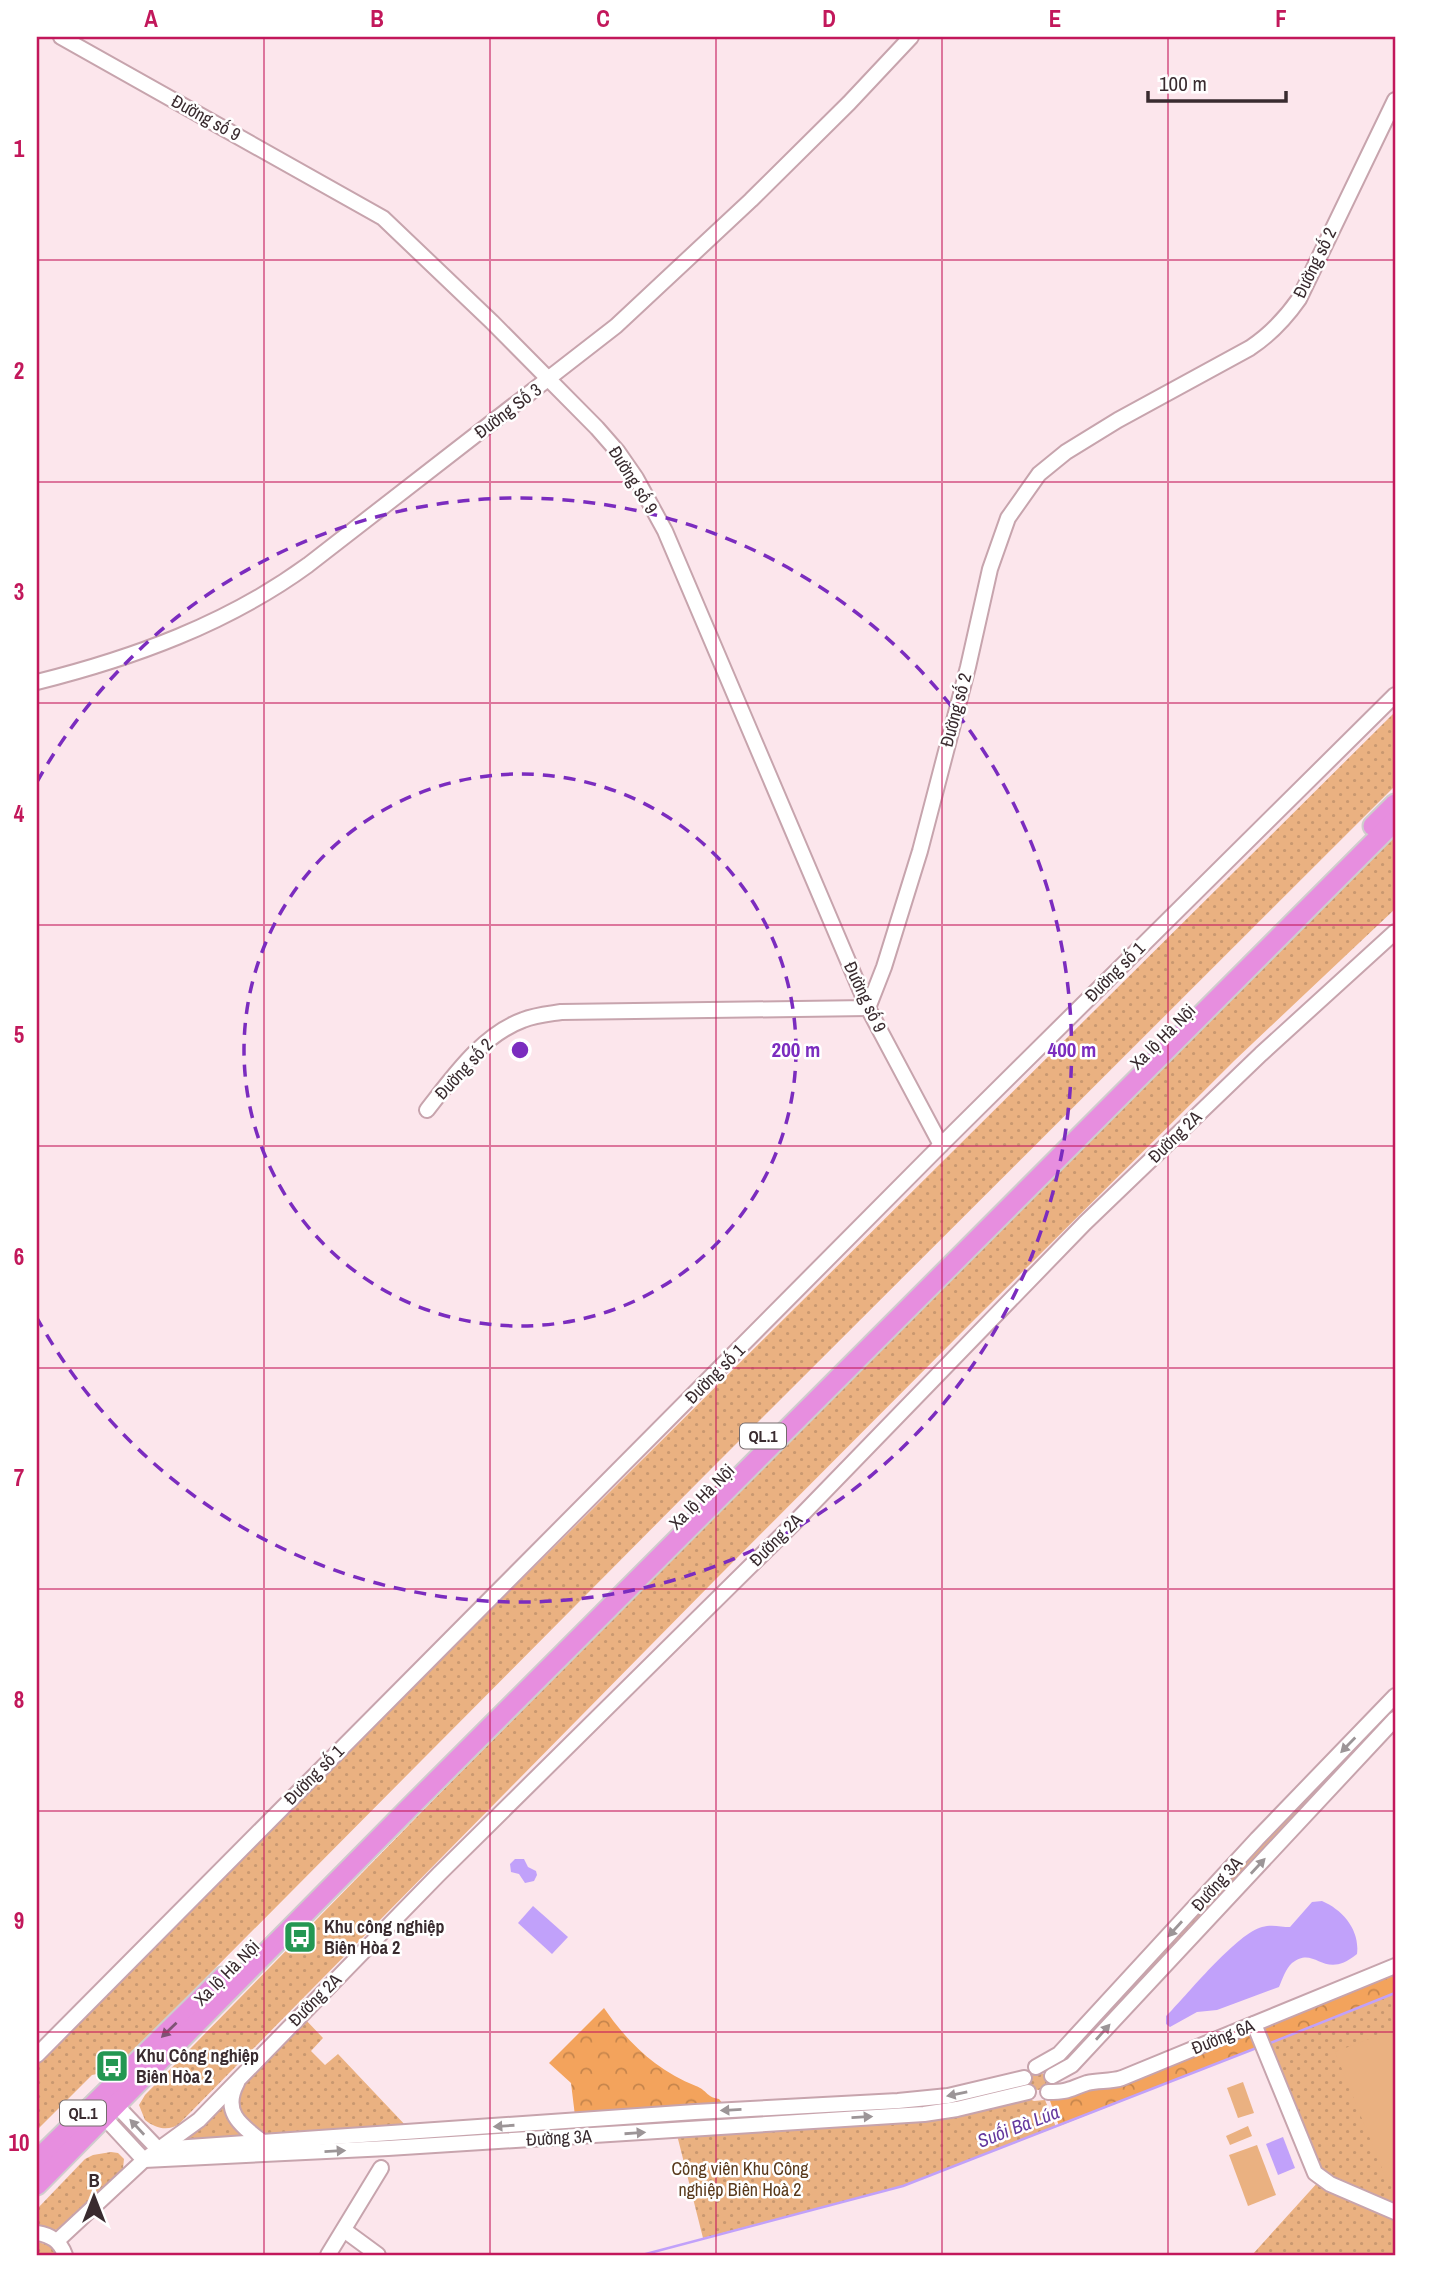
<svg xmlns="http://www.w3.org/2000/svg" width="1432" height="2292" font-family="'Archivo Narrow',sans-serif">
<style>
.green{fill:url(#green-dots)}
.forest{fill:url(#forest-crowns)}
.pitch{fill:#eab181}
.water{fill:#c1a1fa}
.lines{fill:none;stroke-linecap:round;stroke-linejoin:round}
.stream{stroke:#c1a1fa;stroke-width:2.5}
.minor-casing{stroke:#c7a4ad;stroke-width:18}
.highway-casing{stroke:#cfcccd;stroke-width:23}
.minor{stroke:#fff;stroke-width:14}
.highway{stroke:#e78edf;stroke-width:19}
.oneway{fill:#9c9597}
.oneway2{fill:#7f5375}
.grid{fill:none;stroke:#c2185b;stroke-width:2;stroke-opacity:0.55}
.ring{fill:none;stroke:#7b2cbf;stroke-width:3.5;stroke-dasharray:12 9}
.labels{text-anchor:middle;stroke-width:5;stroke-linejoin:round;paint-order:stroke}
.shield{fill:#fff;stroke:#746b6d;stroke-width:2}
.shield-label{font-size:16px;font-weight:bold;fill:#392b2f}
.street-label{font-size:18px;fill:#392b2f;stroke:#fff}
.poi-label{font-size:18px;font-weight:bold;fill:#392b2f;stroke:#fff;text-anchor:start}
.park-label{font-size:18px;fill:#59391b;stroke:#fff}
.water-label{font-size:19px;font-style:italic;fill:#64389e;stroke:#fff}
.centre{fill:#7b2cbf;stroke:#fff;stroke-width:3.5}
.ring-label{font-size:21px;text-anchor:middle;font-weight:bold;fill:#7b2cbf;stroke:#fff;stroke-width:5;stroke-linejoin:round;paint-order:stroke}
.neatline{fill:none;stroke:#c2185b;stroke-width:2.5}
.grid-label{font-size:23px;text-anchor:middle;font-weight:bold;fill:#c2185b}
</style>
<defs>
<pattern id="green-dots" width="8" height="8" patternUnits="userSpaceOnUse" patternTransform="scale(1.75)"><rect width="8" height="8" fill="#eab181"/><path d="M2 2h.1M6 6h.1" fill="none" stroke="#c99870" stroke-width="1.8" stroke-linecap="round"/></pattern>
<pattern id="forest-crowns" width="20" height="18" patternUnits="userSpaceOnUse" patternTransform="scale(1.75)"><rect width="20" height="18" fill="#f3a35c"/><path d="M2 6a3 3 0 1 1 6 0M12 15a3 3 0 1 1 6 0" fill="none" stroke="#c6854c"/></pattern>
</defs>
<rect width="100%" height="100%" fill="#fce6ec"/>
<g class="green">
<path d="M1395,712v74l-680,679 -589,593 -24,15 -10,2 -55,55v-69z"/>
<path d="M1395,833v76l-160,151 -259,258 -262,263 -535,543c-11,8 -24,4 -34,-4l-6,-15 6,-10 306,-313z"/>
<path d="M1366,1734l4,4 -301,323 -15,8 -5,-4z"/>
<path d="M1395,1993v262h-143l67,-74 -54,-136z"/>
<path d="M304,2018l19,20 -12,13 14,14 13,-11 70,74 -146,10 -16,-11 -12,-30 2,-6z"/>
<circle cx="1038" cy="2081" r="9"/>
<path d="M1019,2085l1,4 -96,20 -225,14v-6z"/>
<path d="M228,2096l25,43 -75,4z"/>
<path d="M1027,2098l7,3 11,-1 11,27 -153,59 -200,52 -26,-103z"/>
<path d="M692,2118l1,6 -417,23z"/>
<path d="M111,2152l7,1 6,6 -1,9 -55,56c-12,7 -18,8 -31,5v-20l48,-50 8,-4z"/>
<path d="M37,2242l12,3 9,10h-21z"/>
</g>
<g class="forest">
<path d="M1395,1969v24l-336,133 -10,-28 40,-12z"/>
<path d="M604,2008c24,35 52,62 92,78 11,4 10,11 23,13l4,5 -148,12 -4,-33 -22,-20z"/>
</g>
<g class="pitch">
<path d="M1395,2029v148l-8,4 -52,-129z"/>
<path d="M1243,2082l11,31 -16,5 -11,-30z"/>
<path d="M1248,2126l4,10 -22,9 -4,-9z"/>
<path d="M1257,2145l19,50 -28,11 -19,-51z"/>
</g>
<g class="water">
<path d="M515,1859h9l4,8 8,4 1,4 -3,6 -9,2 -6,-9 -8,-2 -1,-8z"/>
<path d="M1322,1901c21,9 38,29 35,53 -34,28 -41,-10 -65,9 -6,5 -10,17 -13,24l-62,23 -20,2 -27,15 -4,-3v-8l6,-6c19,-20 66,-77 90,-83 10,-3 19,0 28,0l22,-25z"/>
<path d="M533,1906l35,31 -16,17 -34,-31z"/>
<path d="M1283,2137l12,31 -17,7 -12,-31z"/>
</g>
<g class="lines">
<g class="stream">
<path d="M1268,2044l127,-51"/>
<path d="M642,2255l261,-69 356,-139"/>
</g>
<defs>
<g id="minor">
<path d="M61,37l322,181 109,104 105,106 21,24 18,26 29,53 203,477 73,137"/>
<path d="M37,682c96,-24 190,-58 271,-117l308,-239 135,-126 98,-97 62,-66"/>
<path d="M427,1110c26,-33 55,-75 96,-90 12,-5 25,-6 38,-8l307,-4 16,-41 36,-116 48,-184 22,-98 18,-51 31,-44 27,-22 52,-32 132,-72c21,-14 35,-29 49,-49l96,-199"/>
<path d="M1254,2024l61,149 15,11 65,28"/>
<path d="M37,2055l904,-910 454,-450"/>
<path d="M1036,2067l23,-13 12,-13 186,-202 138,-143"/>
<path d="M1052,2076l20,-11 323,-346"/>
<path d="M237,2083c-16,30 5,43 27,60"/>
<path d="M1048,2092c21,0 21,-3 39,-9 12,-3 23,-1 35,-5l273,-112"/>
<path d="M116,2105l42,44"/>
<path d="M105,2118l39,42 244,-12 536,-34 33,-5 71,-17"/>
<path d="M160,2149l535,-37 203,-11 50,-5 76,-18"/>
<path d="M344,2230l34,25"/>
<path d="M37,2233c14,2 23,8 28,22"/>
<path d="M57,2241l87,-81 55,-40 240,-246 354,-350 292,-301 176,-169 134,-122"/>
<path d="M328,2255l53,-87"/>
</g>
<g id="highway">
<path d="M1373,826l22,-22"/>
<path d="M37,2160l186,-183"/>
<path d="M37,2185l372,-377 986,-987"/>
</g>
</defs>
<use href="#minor" class="minor-casing"/>
<use href="#highway" class="highway-casing"/>
<use href="#minor" class="minor"/>
<use href="#highway" class="highway"/>
</g>
<defs><path id="oneway-solid" d="M-6-.8H1V-3.2L6.5 0L1 3.2V.8H-6Z" transform="scale(1.75)"/></defs>
<g class="oneway">
<use href="#oneway-solid" transform="translate(1348 1745) rotate(134)"/>
<use href="#oneway-solid" transform="translate(1258 1866) rotate(-47)"/>
<use href="#oneway-solid" transform="translate(1175 1929) rotate(132)"/>
<use href="#oneway-solid" transform="translate(1103 2032) rotate(-48)"/>
<use href="#oneway-solid" transform="translate(957 2094) rotate(168)"/>
<use href="#oneway-solid" transform="translate(731 2110) rotate(177)"/>
<use href="#oneway-solid" transform="translate(862 2117) rotate(-3)"/>
<use href="#oneway-solid" transform="translate(504 2126) rotate(176)"/>
<use href="#oneway-solid" transform="translate(137 2127) rotate(-133)"/>
<use href="#oneway-solid" transform="translate(635 2133) rotate(-4)"/>
<use href="#oneway-solid" transform="translate(335 2151) rotate(-3)"/>
</g>
<use class="oneway2" href="#oneway-solid" transform="translate(169 2030) rotate(136)"/>
<path class="grid" d="M264,37v2218M490,37v2218M716,37v2218M942,37v2218M1168,37v2218M37,260h1358M37,482h1358M37,703h1358M37,925h1358M37,1146h1358M37,1368h1358M37,1589h1358M37,1811h1358M37,2032h1358"/>
<g class="ring">
<circle cx="520" cy="1050" r="276"/>
<path d="M37 782A552 552 0 1 1 37 1318"/>
</g>
<defs>
<symbol id="bus-square" viewBox="-11 -11 22 22"><rect x="-9" y="-9" width="18" height="18" rx="4" fill="#239752" stroke="#fff"/><path d="M-5-6H5V4H4V6H2V4H-2V6H-4V4H-5ZM-3.5-4V0h7V-4ZM-3.5 1.2v1.5H-2V1.2ZM2 1.2v1.5H3.5V1.2Z" fill="#fff"/></symbol>
</defs>
<g fill-rule="evenodd">
<use href="#bus-square" x="281" y="1918" width="38" height="38"/>
<use href="#bus-square" x="93" y="2047" width="38" height="38"/>
</g>
<g class="labels">
<g class="shield">
<rect x="740" y="1423.5" width="46" height="25" rx="5"/>
<rect x="60" y="2100.5" width="46" height="25" rx="5"/>
</g>
<g class="shield-label">
<text x="763" y="1442">QL.1</text>
<text x="83" y="2119">QL.1</text>
</g>
<g class="street-label">
<text transform="translate(206 118) rotate(29)" y="6">Đường số 9</text>
<text transform="translate(1315 263) rotate(-64)" y="6">Đường số 2</text>
<text transform="translate(508 411) rotate(-37)" y="6">Đường Số 3</text>
<text transform="translate(633 480) rotate(58)" y="6">Đường số 9</text>
<text transform="translate(956 710) rotate(-75)" y="6">Đường số 2</text>
<text transform="translate(1115 972) rotate(-45)" y="6">Đường số 1</text>
<text transform="translate(865 997) rotate(65)" y="6">Đường số 9</text>
<text transform="translate(1163 1037) rotate(-45)" y="6">Xa lộ Hà Nội</text>
<text transform="translate(464 1069) rotate(-47)" y="6">Đường số 2</text>
<text transform="translate(1175 1137) rotate(-44)" y="6">Đường 2A</text>
<text transform="translate(715 1374) rotate(-45)" y="6">Đường số 1</text>
<text transform="translate(702 1497) rotate(-45)" y="6">Xa lộ Hà Nội</text>
<text transform="translate(776 1540) rotate(-45)" y="6">Đường 2A</text>
<text transform="translate(314 1775) rotate(-45)" y="6">Đường số 1</text>
<text transform="translate(1217 1884) rotate(-48)" y="6">Đường 3A</text>
<text transform="translate(227 1973) rotate(-45)" y="6">Xa lộ Hà Nội</text>
<text transform="translate(315 2000) rotate(-45)" y="6">Đường 2A</text>
<text transform="translate(1223 2037) rotate(-22)" y="6">Đường 6A</text>
<text transform="translate(559 2138) rotate(-3)" y="6">Đường 3A</text>
</g>
<g class="poi-label">
<text x="324" y="1933">Khu công nghiệp<tspan x="324" dy="21">Biên Hòa 2</tspan></text>
<text x="136" y="2062">Khu Công nghiệp<tspan x="136" dy="21">Biên Hòa 2</tspan></text>
</g>
<g class="park-label">
<text x="740" y="2175">Công viên Khu Công<tspan x="740" dy="21">nghiệp Biên Hoà 2</tspan></text>
</g>
<g class="water-label">
<text transform="translate(1018 2126) rotate(-21)" y="7">Suối Bà Lúa</text>
</g>
</g>
<circle cx="520" cy="1050" r="10" class="centre"/>
<g class="ring-label">
<text x="796" y="1057">200 m</text>
<text x="1072" y="1057">400 m</text>
</g>
<rect width="1432" height="2292" fill="none" stroke="#ffffff" stroke-width="77"/>
<g transform="translate(94 2197)" stroke="#ffffff" stroke-width="5" paint-order="stroke">
<path d="M0-5L12 26L0 18L-12 26Z" fill="#392b2f"/>
<text y="-10" font-size="19" font-weight="bold" text-anchor="middle" fill="#392b2f">B</text>
</g>
<path d="M1148 91v10h138v-10" fill="none" stroke="#392b2f" stroke-width="3.5"/>
<text x="1159" y="91" font-size="21" fill="#392b2f" stroke="#ffffff" stroke-width="5" paint-order="stroke">100 m</text>
<rect x="38" y="38" width="1356" height="2216" class="neatline"/>
<g class="grid-label">
<text x="151" y="27">A</text>
<text x="377" y="27">B</text>
<text x="603" y="27">C</text>
<text x="829" y="27">D</text>
<text x="1055" y="27">E</text>
<text x="1281" y="27">F</text>
<text x="19" y="157">1</text>
<text x="19" y="379">2</text>
<text x="19" y="600">3</text>
<text x="19" y="822">4</text>
<text x="19" y="1043">5</text>
<text x="19" y="1265">6</text>
<text x="19" y="1486">7</text>
<text x="19" y="1708">8</text>
<text x="19" y="1929">9</text>
<text x="19" y="2151">10</text>
</g>
</svg>
